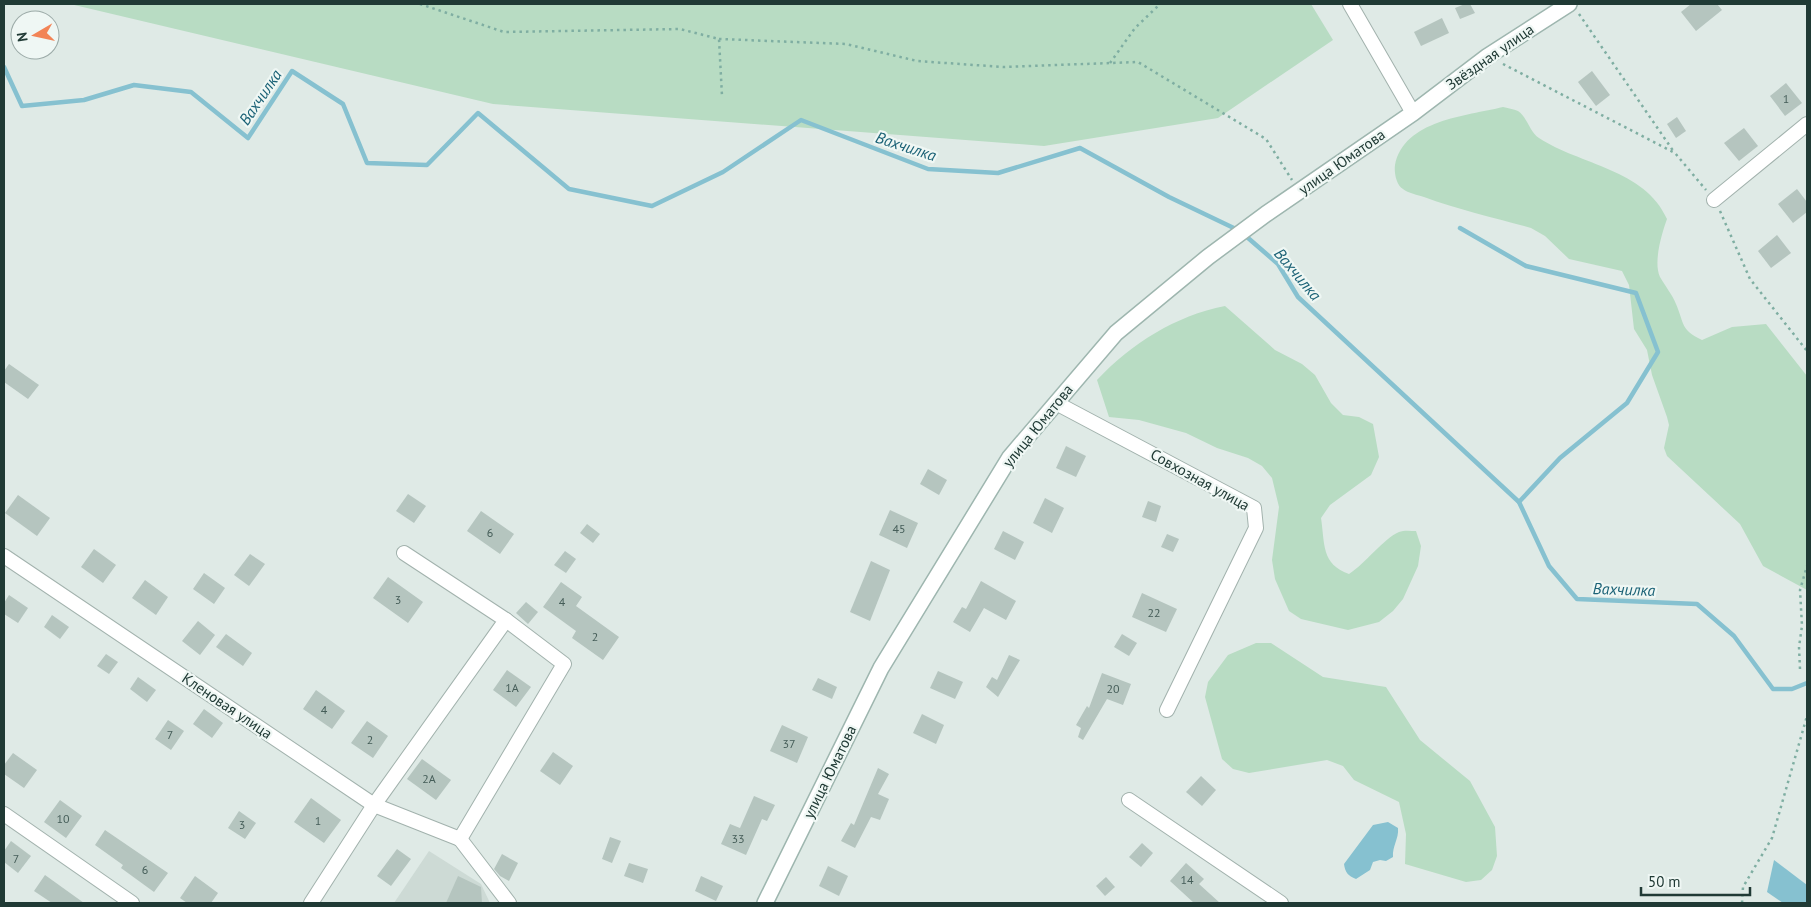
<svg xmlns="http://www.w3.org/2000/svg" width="1811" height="907" font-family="'PT Sans',sans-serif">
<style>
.built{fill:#cddad5}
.green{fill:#b8dcc3}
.water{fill:#86c1d0}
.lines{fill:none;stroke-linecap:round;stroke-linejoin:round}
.stream{stroke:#86c1d0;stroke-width:4.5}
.building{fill:#b5c5bf}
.street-casing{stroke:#a2b2ad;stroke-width:16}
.secondary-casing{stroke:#9eb6af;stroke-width:18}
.path{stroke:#7faea2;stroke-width:2.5;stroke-dasharray:2.5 4;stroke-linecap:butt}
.street{stroke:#fff;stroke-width:14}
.secondary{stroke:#fff;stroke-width:15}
.labels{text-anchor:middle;stroke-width:4.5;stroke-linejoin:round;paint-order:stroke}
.number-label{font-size:12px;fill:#455d58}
.street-label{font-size:15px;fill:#203a35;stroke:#eff7f4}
.water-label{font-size:16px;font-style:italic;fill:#1b6276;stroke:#eff7f4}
</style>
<rect width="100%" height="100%" fill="#dfeae6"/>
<path class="built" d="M429,851l52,33 9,19h-96z"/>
<g class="green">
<path d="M70,4h1241l22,36 -115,78 -174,28 -551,-42z"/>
<path d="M1503,107c4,1 11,2 15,4 9,6 12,21 21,27 41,27 106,31 128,81 -5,14 -14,43 -7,58 5,9 12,17 16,27 9,21 4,25 26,36l30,-13 34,-3 41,52v214l-44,-24 -23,-42 -73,-68 -3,-8 5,-23 -2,-8 -15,-42 -5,-25 -13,-21 -5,-44 -7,-14 -53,-12 -24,-23 -14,-8c-35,-10 -72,-18 -107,-31 -6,-2 -16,-4 -21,-8 -7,-4 -9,-17 -8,-24 9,-45 71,-49 108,-58z"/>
<path d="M1225,306l50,44 27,14 13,11 16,28 12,12 16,2 14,7 6,33 -8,18 -41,30 -9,13c4,26 0,46 28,56 17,-11 34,-35 50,-42 5,-2 12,-1 17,-1l5,15 -3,20 -15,33 -10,12 -14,11 -31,8 -47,-11 -12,-8 -14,-32 -3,-19 7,-53 -7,-29 -10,-12 -14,-8 -31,-10 -31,-15 -47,-13 -30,-3 -12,-37c35,-37 78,-64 128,-74z"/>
<path d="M1256,643h15l52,34 63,10 34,53 50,41 25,46 2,29 -5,14 -11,10 -15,2 -61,-18 1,-30 -7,-32 -45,-22 -11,-14 -16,-6 -78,13 -16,-4 -11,-10 -17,-62 3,-15 20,-27z"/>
</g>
<g class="water">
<path d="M1388,822l10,6c1,11 -6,18 -5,29l-7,4 -6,-1 -7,2 -3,8 -14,9c-8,-3 -11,-7 -12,-15l29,-39z"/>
<path d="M1774,860l33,25v18h-24l-16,-11z"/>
</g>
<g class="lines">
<g class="stream">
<path d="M4,67l18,39 62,-6 50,-15 57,7 57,46 44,-67 51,33 24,59 60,2 51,-52 91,76 83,17 71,-34 78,-52 127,49 70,4 82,-25 89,49 71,34 38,33 20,33 221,205 30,64 28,33 120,5 37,32 39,53h19l15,-6"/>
<path d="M1460,228l66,38 110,27 22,59 -31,51 -67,55 -41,44"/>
</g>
</g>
<g class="building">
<path d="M1465,4h5l5,9 -15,6 -5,-11z"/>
<path d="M1691,4h26l5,6 -26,21 -15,-19z"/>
<path d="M1442,18l7,15 -28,13 -7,-14z"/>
<path d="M1592,71l18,24 -14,11 -18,-24z"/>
<path d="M1786,83l16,20 -17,13 -15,-20z"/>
<path d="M1677,117l9,14 -10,7 -9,-14z"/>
<path d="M1744,128l14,18 -19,15 -15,-18z"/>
<path d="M1797,189l10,13v10l-14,11 -15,-19z"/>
<path d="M1777,235l14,18 -20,15 -13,-17z"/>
<path d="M9,364l30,21 -11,14 -24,-17v-11z"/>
<path d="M1066,446l20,10 -10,21 -20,-9z"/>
<path d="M928,469l19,11 -8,15 -19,-11z"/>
<path d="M408,494l18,12 -12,17 -18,-12z"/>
<path d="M18,495l32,23 -13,18 -32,-23z"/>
<path d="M1045,498l19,10 -12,25 -19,-10z"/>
<path d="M1148,501l13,5 -5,16 -14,-5z"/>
<path d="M890,510l28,13 -11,25 -28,-13z"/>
<path d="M481,511l33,23 -14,20 -33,-23z"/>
<path d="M587,524l13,10 -7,9 -13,-10z"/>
<path d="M1003,531l21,11 -9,18 -21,-11z"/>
<path d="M1167,534l12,5 -6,13 -12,-5z"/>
<path d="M94,549l22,16 -13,18 -22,-16z"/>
<path d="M565,551l11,8 -10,14 -12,-8z"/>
<path d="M250,554l15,10 -16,22 -15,-11z"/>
<path d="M871,561l19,9 -20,51 -20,-9z"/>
<path d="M204,573l21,15 -11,16 -21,-15z"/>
<path d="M388,577l35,25 -15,21 -35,-25z"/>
<path d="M145,580l23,17 -12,18 -24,-17z"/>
<path d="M981,581l35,20 -10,19 -22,-12 -14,24 -17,-10 9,-15 4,2z"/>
<path d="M561,582l21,15 -6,9 43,31 -16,23 -31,-22 4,-7 -33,-24z"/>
<path d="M1142,593l35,16 -11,23 -34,-15z"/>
<path d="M9,595l19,13 -10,15 -14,-9v-11z"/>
<path d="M526,602l12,10 -10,12 -12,-11z"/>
<path d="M52,615l17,12 -9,12 -16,-12z"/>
<path d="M198,621l17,14 -15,20 -18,-14z"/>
<path d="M226,634l26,19 -9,13 -27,-19z"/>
<path d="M1122,634l15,9 -8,13 -15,-9z"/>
<path d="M106,654l12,8 -9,12 -12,-8z"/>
<path d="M1009,655l11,5 -22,37 -12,-10 6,-10 5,3z"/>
<path d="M507,670l24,17 -15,20 -23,-17z"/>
<path d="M938,671l25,11 -8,17 -25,-11z"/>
<path d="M1102,673l29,11 -8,21 -16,-6 -24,41 -5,-3 3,-9 -5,-3 11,-19 2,2z"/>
<path d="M138,677l18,13 -9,12 -17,-13z"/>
<path d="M818,678l19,9 -5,12 -20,-9z"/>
<path d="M316,690l29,21 -13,18 -29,-20z"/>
<path d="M204,709l19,14 -11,15 -19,-14z"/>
<path d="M922,714l22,11 -8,19 -23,-11z"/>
<path d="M168,720l16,11 -13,19 -16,-11z"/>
<path d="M367,721l21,15 -15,22 -22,-15z"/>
<path d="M782,725l26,12 -11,26 -27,-12z"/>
<path d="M553,752l20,14 -13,19 -20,-14z"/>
<path d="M13,753l24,17 -13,18 -20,-14v-9z"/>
<path d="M422,759l29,21 -15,20 -29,-21z"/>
<path d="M878,768l11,6 -11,20 11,5 -9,21 -9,-3 -16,31 -14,-7 10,-18 3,2z"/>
<path d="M1201,776l15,14 -14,16 -16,-14z"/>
<path d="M754,796l21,9 -8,16 -5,-2 -16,36 -25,-11 9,-20 10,4z"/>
<path d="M311,798l30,22 -17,23 -30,-21z"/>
<path d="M60,800l22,16 -16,22 -22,-16z"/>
<path d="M239,811l17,12 -11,16 -17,-11z"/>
<path d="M105,830l63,43 -14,19 -33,-24 2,-3 -28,-20z"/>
<path d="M610,837l11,4 -9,22 -10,-4z"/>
<path d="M11,841l20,15 -13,17 -14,-11v-11z"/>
<path d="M1142,843l11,10 -12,14 -12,-10z"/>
<path d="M397,849l14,10 -20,27 -14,-10z"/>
<path d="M502,854l16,9 -9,18 -9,-5 -6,-7z"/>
<path d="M629,863l19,6 -5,14 -19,-7z"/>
<path d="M1186,863l18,16 -5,5 21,19h-26l-24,-22z"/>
<path d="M828,866l20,10 -9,20 -20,-10z"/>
<path d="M45,875l39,28h-32l-18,-12z"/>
<path d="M195,876l23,17 -7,10h-24l-7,-5z"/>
<path d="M458,876l23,11 1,16h-36z"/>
<path d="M701,876l22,10 -7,15 -21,-10z"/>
<path d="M1106,877l9,10 -10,9 -9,-10z"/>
</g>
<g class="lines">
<defs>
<g id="street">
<path d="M1350,4l63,109"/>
<path d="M1714,200l93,-76"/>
<path d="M1056,403l198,105 2,20 -89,182"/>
<path d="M4,556l370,249 86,34"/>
<path d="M1129,800l152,103"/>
<path d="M4,814l128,89"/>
<path d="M460,839l104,-175 -58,-44"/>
<path d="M460,839l49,64"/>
<path d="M311,903l63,-98 132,-185 -102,-67"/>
</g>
<path id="secondary" d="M765,903l116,-235 129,-211 106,-124 92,-76 58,-43 147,-101 75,-57 81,-52"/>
</defs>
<use href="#street" class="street-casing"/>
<use href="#secondary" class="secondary-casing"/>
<g class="path">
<path d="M420,4l84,28 176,-3 39,10 3,57"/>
<path d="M1579,14l95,138"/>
<path d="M719,39l127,5 71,17 86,6 135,-5 128,77 26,41"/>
<path d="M1110,63l25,-35 25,-24"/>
<path d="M1503,64l172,89 31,37"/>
<path d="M1720,211l30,68 57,72"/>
<path d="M1800,669l-1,-22 3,-21 -2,-36 7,-24"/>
<path d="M1742,903l1,-16 29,-49 35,-122"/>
</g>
<use href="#street" class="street"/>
<use href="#secondary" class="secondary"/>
</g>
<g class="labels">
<g class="number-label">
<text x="1786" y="103">1</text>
<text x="899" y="533">45</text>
<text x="490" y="537">6</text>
<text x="398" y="604">3</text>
<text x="562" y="606">4</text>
<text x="1154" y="617">22</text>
<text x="595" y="641">2</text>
<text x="512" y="692">1А</text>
<text x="1113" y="693">20</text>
<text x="324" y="714">4</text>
<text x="170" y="739">7</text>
<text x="370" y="744">2</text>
<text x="789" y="748">37</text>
<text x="429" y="783">2А</text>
<text x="63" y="823">10</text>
<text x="318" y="825">1</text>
<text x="242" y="829">3</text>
<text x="738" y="843">33</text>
<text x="16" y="863">7</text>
<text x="145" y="874">6</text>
<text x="1187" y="884">14</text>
</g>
<g class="street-label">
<text transform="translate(1490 57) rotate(-35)" y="5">Звёздная улица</text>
<text transform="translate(1342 162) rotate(-35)" y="5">улица Юматова</text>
<text transform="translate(1038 426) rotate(-51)" y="5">улица Юматова</text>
<text transform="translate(1200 480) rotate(29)" y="5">Совхозная улица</text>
<text transform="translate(227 706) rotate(34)" y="5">Кленовая улица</text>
<text transform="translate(830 772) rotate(-64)" y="5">улица Юматова</text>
</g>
<g class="water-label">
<text transform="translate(260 97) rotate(-56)" y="6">Вахчилка</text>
<text transform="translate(906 146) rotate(18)" y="6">Вахчилка</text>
<text transform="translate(1298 274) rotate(50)" y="6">Вахчилка</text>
<text transform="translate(1624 589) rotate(2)" y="6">Вахчилка</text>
</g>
</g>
<rect width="1811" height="907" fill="none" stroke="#203a35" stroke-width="10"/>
<g transform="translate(35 35) rotate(261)"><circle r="24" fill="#eff7f4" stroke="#9caba8"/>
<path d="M0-4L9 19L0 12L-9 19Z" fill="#f28456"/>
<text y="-8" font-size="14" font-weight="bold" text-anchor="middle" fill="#203a35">N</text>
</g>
<path d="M1641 887v8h109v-8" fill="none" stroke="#203a35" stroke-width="2.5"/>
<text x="1648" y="887" font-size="15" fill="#203a35" stroke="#eff7f4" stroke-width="4" paint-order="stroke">50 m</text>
</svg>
